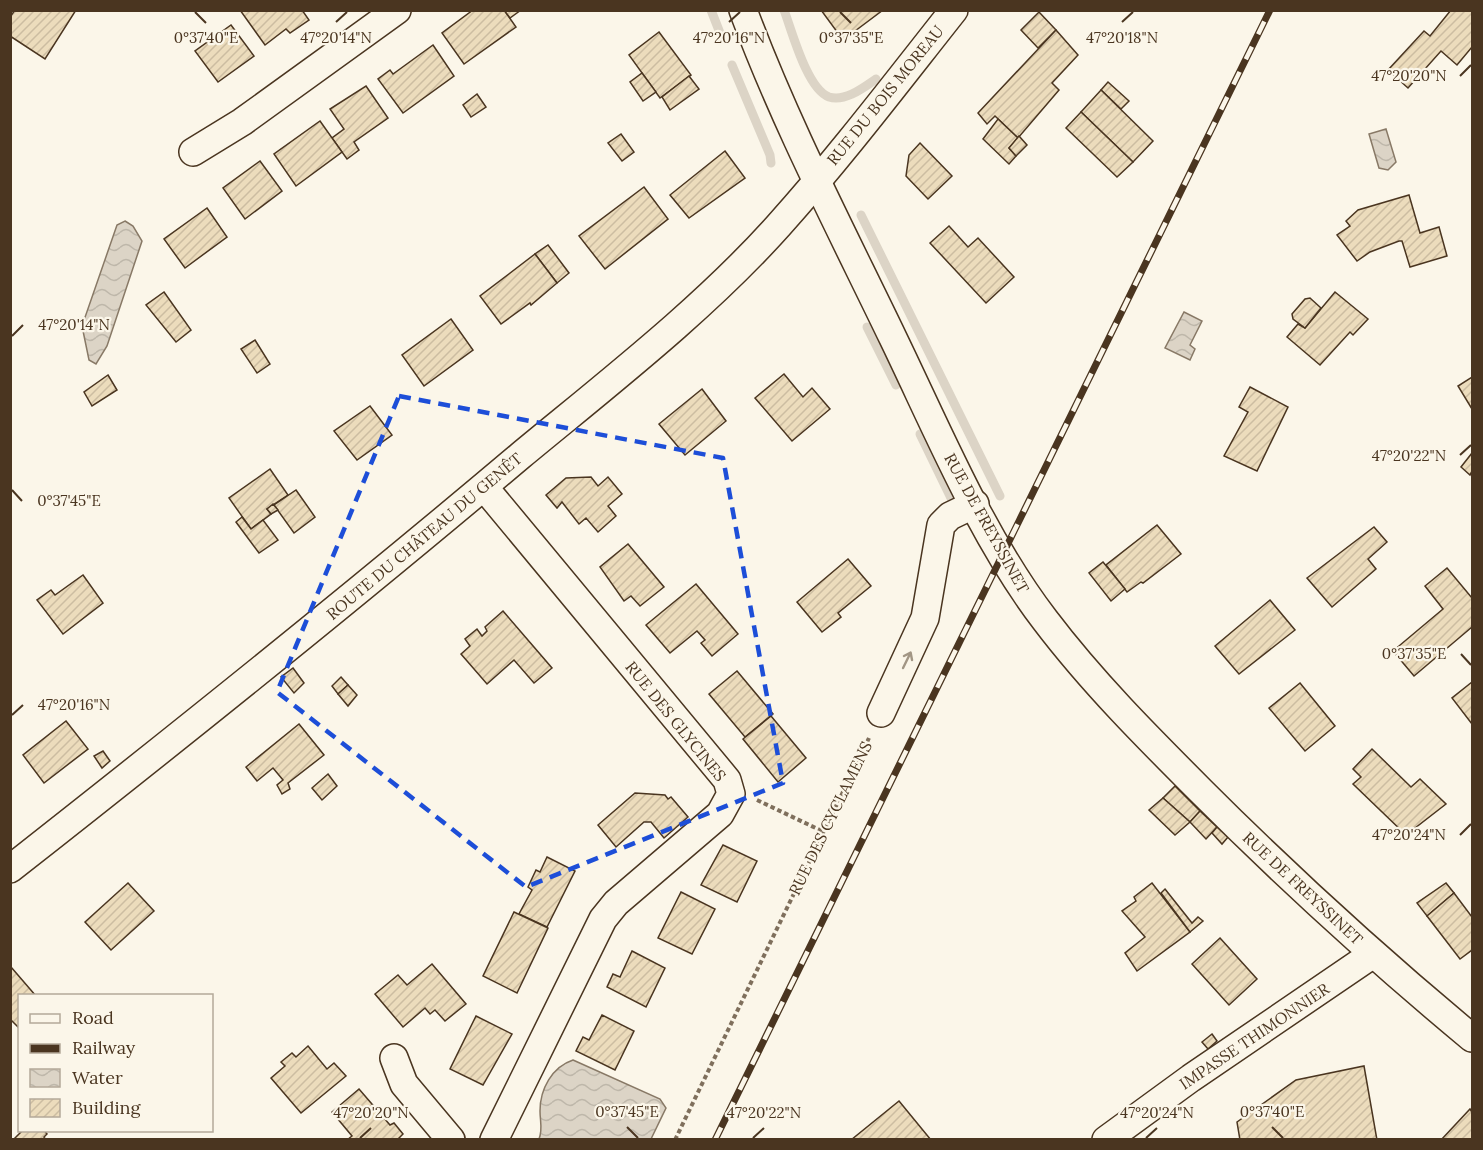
<svg xmlns="http://www.w3.org/2000/svg" width="1483" height="1150" font-family="Lora,serif">
<style>
.water{fill:url(#water-waves);stroke:#887966;stroke-width:1.5}
.lines{fill:none;stroke-linecap:round;stroke-linejoin:round}
.stream{stroke:#dcd4c6;stroke-width:9}
.building{fill:url(#building-hatch);stroke:#4a3520;stroke-width:1.5}
.street-casing{stroke:#4a3520;stroke-width:30}
.path{stroke:#7f6f5c;stroke-width:4;stroke-dasharray:4.5 3;stroke-linecap:butt}
.street{stroke:#fbf6e9;stroke-width:27}
.rail-casing{stroke:#4a3520;stroke-width:7}
.rail{stroke:#fbf6e9;stroke-width:4.5;stroke-dasharray:14;stroke-linecap:butt}
.oneway{stroke:#a29684}
.marked{fill:none;stroke:#1d4ed8;stroke-width:4.5;stroke-dasharray:12 8;stroke-linejoin:round}
.ticks{fill:none;stroke:#4a3520;stroke-width:2}
.labels{text-anchor:middle;stroke-width:4.5;stroke-linejoin:round;paint-order:stroke}
.street-label{font-size:16px;fill:#4a3520;stroke:#fbf6e9}
.ticks-label{font-size:15px;text-anchor:middle;fill:#4a3520;stroke:#fbf6e9;stroke-width:4.5;stroke-linejoin:round;paint-order:stroke}
</style>
<defs>
<pattern id="water-waves" width="16" height="10" patternUnits="userSpaceOnUse" patternTransform="scale(1.5)"><rect width="16" height="10" fill="#dcd4c6"/><path d="M0 5q4-4 8 0t8 0" fill="none" stroke="#beb7aa"/></pattern>
<pattern id="building-hatch" width="6" height="6" patternUnits="userSpaceOnUse" patternTransform="scale(1.5)"><rect width="6" height="6" fill="#ecdcbc"/><path d="M-1 1l2-2M0 6l6-6M5 7l2-2" fill="none" stroke="#ccbda1"/></pattern>
</defs>
<rect width="100%" height="100%" fill="#fbf6e9"/>
<g class="water">
<path d="M1386,129l10,33 -8,8 -9,-2 -10,-34z"/>
<path d="M125,221l8,5 9,15 -35,105 -11,18 -7,-4 -7,-34 35,-101z"/>
<path d="M1184,312l18,9 -12,24 5,4 -5,11 -25,-12z"/>
<path d="M573,1060l87,39 6,9 -15,31h-112c4,-10 1,-17 1,-28 0,-22 12,-44 33,-51z"/>
</g>
<g class="lines">
<g class="stream">
<path d="M711,10l9,23"/>
<path d="M784,10c8,21 23,79 45,87 16,5 34,-9 47,-18"/>
<path d="M732,65l38,90 1,8"/>
<path d="M861,215l139,281"/>
<path d="M867,327l29,58"/>
<path d="M920,434l31,64"/>
</g>
</g>
<g class="building">
<path d="M15,10h61l-31,49 -35,-23v-19z"/>
<path d="M240,10h62l7,10 -19,13 -4,-4 -21,16z"/>
<path d="M473,10h31l12,17 -52,37 -22,-31z"/>
<path d="M504,10h17l-11,8z"/>
<path d="M821,10h62l-40,30z"/>
<path d="M1451,10h21v37l-15,18 -16,-14 -33,37 -20,-18 36,-39 6,5z"/>
<path d="M1039,12l17,18 -18,18 -17,-18z"/>
<path d="M231,25l23,31 -36,26 -23,-31z"/>
<path d="M1056,30l22,25 -26,28 7,7 -41,48 -23,-22 -8,8 -9,-11z"/>
<path d="M659,32l32,43 -31,23 -31,-43z"/>
<path d="M433,45l21,31 -51,37 -25,-34 12,-9 3,4z"/>
<path d="M642,73l14,19 -13,9 -13,-19z"/>
<path d="M689,76l10,13 -29,21 -8,-13z"/>
<path d="M1108,82l21,19 -8,8 -20,-19z"/>
<path d="M366,86l22,32 -34,24 5,8 -12,9 -15,-21 12,-9 -14,-20z"/>
<path d="M1101,90l52,51 -20,21 -52,-50z"/>
<path d="M477,94l9,13 -15,10 -8,-12z"/>
<path d="M1081,112l52,50 -16,15 -51,-49z"/>
<path d="M998,119l20,19 -9,10 7,8 -7,8 -26,-25z"/>
<path d="M320,121l22,31 -46,34 -22,-32z"/>
<path d="M621,134l13,18 -12,9 -14,-18z"/>
<path d="M1019,136l8,9 -11,11 -7,-8z"/>
<path d="M920,143l32,33 -24,23 -22,-23 3,-21z"/>
<path d="M725,151l20,27 -56,40 -19,-23z"/>
<path d="M260,161l22,30 -37,28 -22,-31z"/>
<path d="M644,187l24,32 -63,50 -26,-33z"/>
<path d="M1409,195l11,38 19,-6 8,29 -37,11 -8,-26h-3l-29,11 -13,9 -20,-26 13,-9 -4,-5 12,-11z"/>
<path d="M207,208l20,29 -42,31 -21,-29z"/>
<path d="M949,226l19,21 10,-9 36,39 -28,26 -56,-60z"/>
<path d="M548,245l21,28 -12,10 -22,-29z"/>
<path d="M535,254l22,29 -26,22 -1,-2 -29,21 -21,-28z"/>
<path d="M164,292l27,38 -15,12 -30,-37z"/>
<path d="M1335,292l33,27 -15,16 -3,-3 -30,33 -33,-28 11,-13 7,4z"/>
<path d="M1310,298l11,10 -16,20 -12,-9 -1,-5 13,-15z"/>
<path d="M451,319l22,31 -49,36 -22,-31z"/>
<path d="M255,340l15,24 -13,9 -16,-24z"/>
<path d="M784,374l19,23 9,-9 18,21 -38,32 -37,-43z"/>
<path d="M108,375l9,15 -25,16 -8,-14z"/>
<path d="M1472,377v32l-14,-23z"/>
<path d="M1250,387l38,20 -31,64 -33,-15 24,-44 -9,-5z"/>
<path d="M702,389l24,32 -41,34 -26,-31z"/>
<path d="M370,406l22,29 -35,25 -23,-29z"/>
<path d="M1472,453v18l-2,4 -9,-8z"/>
<path d="M270,469l18,26 -21,14 4,5 -20,15 -22,-31z"/>
<path d="M591,477l7,9 10,-9 14,17 -14,12 8,10 -18,16 -12,-14 -7,6 -17,-22 -5,6 -11,-13 20,-17z"/>
<path d="M296,490l19,27 -21,16 -20,-28z"/>
<path d="M273,504l5,6 -7,4 -4,-5z"/>
<path d="M242,517l9,12 12,-9 15,20 -19,13 -23,-31z"/>
<path d="M1157,525l24,29 -38,29 -2,-1 -14,10 -21,-27z"/>
<path d="M1374,527l13,15 -19,17 8,10 -44,38 -25,-29z"/>
<path d="M628,544l36,43 -24,19 -9,-10 -7,5 -24,-34z"/>
<path d="M848,559l23,27 -33,27 3,4 -19,15 -25,-30z"/>
<path d="M1103,562l22,27 -14,12 -22,-28z"/>
<path d="M1447,568l25,30v29l-58,49 -21,-25 50,-42 -18,-23z"/>
<path d="M83,575l20,28 -40,31 -26,-34 14,-10 4,5z"/>
<path d="M696,584l42,50 -26,22 -11,-13 4,-3 -8,-9 -27,22 -24,-28z"/>
<path d="M1270,600l25,30 -56,44 -24,-28z"/>
<path d="M503,611l49,57 -18,15 -20,-23 -27,24 -26,-30 9,-8 -5,-7 12,-10 5,7 5,-5 -2,-4z"/>
<path d="M293,668l11,15 -10,10 -13,-16z"/>
<path d="M737,671l36,43 -28,23 -36,-43z"/>
<path d="M341,677l7,8 -10,9 -6,-8z"/>
<path d="M1472,682v42l-20,-26z"/>
<path d="M1300,683l35,43 -30,25 -36,-43z"/>
<path d="M348,685l9,10 -9,11 -10,-12z"/>
<path d="M771,716l35,42 -28,24 -35,-43z"/>
<path d="M66,721l22,28 -44,34 -21,-28z"/>
<path d="M299,724l25,31 -36,28 2,6 -8,5 -5,-9 6,-5 -10,-12 -16,13 -11,-14z"/>
<path d="M1372,749l39,38 9,-8 26,25 -40,31 -53,-51 8,-7 -8,-8z"/>
<path d="M103,751l7,10 -8,7 -8,-12z"/>
<path d="M328,774l9,12 -15,14 -10,-12z"/>
<path d="M1175,786l25,25 -10,11 -27,-24z"/>
<path d="M635,793l30,2 3,4 3,-2 17,20 -24,21 -13,-16h-7l-28,25 -18,-22z"/>
<path d="M1163,798l27,24 -15,13 -26,-25z"/>
<path d="M1200,811l17,16 -11,12 -16,-17z"/>
<path d="M1217,827l11,10 -6,7 -10,-11z"/>
<path d="M723,845l34,16 -20,41 -36,-17z"/>
<path d="M547,857l28,14 -28,56 -28,-13 13,-24 -4,-3 8,-17 4,2z"/>
<path d="M128,883l26,28 -43,39 -26,-28z"/>
<path d="M1152,883l38,49 -53,39 -12,-18 20,-16 -23,-26 14,-10 -2,-4z"/>
<path d="M1446,883l8,10 -27,23 -10,-13z"/>
<path d="M1165,889l27,34 6,-6 5,4 -13,11 -29,-39z"/>
<path d="M681,892l34,17 -23,45 -34,-16z"/>
<path d="M1454,893l18,24v33l-12,9 -33,-43z"/>
<path d="M514,912l34,16 -31,65 -34,-17z"/>
<path d="M1220,938l37,41 -28,26 -37,-41z"/>
<path d="M632,951l33,17 -19,39 -39,-20 6,-13 7,3z"/>
<path d="M432,964l34,40 -21,17 -10,-11 -5,4 -5,-6 -22,19 -28,-33 23,-19 9,10z"/>
<path d="M11,967l25,29h-16v33l-10,-10z"/>
<path d="M602,1015l32,16 -19,39 -39,-19 7,-14 6,3z"/>
<path d="M476,1016l36,18 -29,51 -33,-16z"/>
<path d="M1212,1034l5,7 -9,8 -6,-7z"/>
<path d="M308,1046l19,23 7,-6 12,13 -45,37 -30,-35 14,-12 -4,-4 11,-9 4,4z"/>
<path d="M1364,1066l13,74h-137l-3,-18 59,-42z"/>
<path d="M359,1089l31,36 4,-2 9,11 -6,6h-50l5,-4 -20,-24z"/>
<path d="M899,1101l32,39h-80z"/>
<path d="M1470,1109l2,3v28h-31z"/>
<path d="M23,1130h21l3,4 -3,3 2,3h-33z"/>
</g>
<g class="lines">
<defs>
<g id="street">
<path d="M743,10c42,113 98,220 150,328 45,93 89,200 152,282 47,62 102,117 156,171 87,87 177,169 271,247"/>
<path d="M193,152l49,-30 155,-112"/>
<path d="M484,487l243,293 4,14 -11,20 -104,89 -13,16 -109,221"/>
<path d="M881,713l44,-95 16,-93 9,-9 25,-12"/>
<path d="M10,869c172,-135 343,-272 510,-413 87,-72 184,-147 259,-231 61,-68 118,-143 175,-215"/>
<path d="M394,1058l10,26 47,56"/>
<path d="M1106,1140l85,-62 182,-124"/>
</g>
</defs>
<use href="#street" class="street-casing"/>
<g class="path">
<path d="M757,800l67,32"/>
<path d="M675,1140l194,-402"/>
</g>
<use href="#street" class="street"/>
<defs>
<path id="rail" d="M715,1140l555,-1130"/>
</defs>
<use href="#rail" class="rail-casing"/>
<use href="#rail" class="rail"/>
</g>
<defs><path id="oneway-shaft" d="M-6 0H5M1.5-3L5.5 0L1.5 3" fill="none" stroke-width="1.6" stroke-linecap="round" stroke-linejoin="round" transform="scale(1.5)"/></defs>
<use class="oneway" href="#oneway-shaft" transform="translate(907 660) rotate(-64)"/>
<path class="marked" d="M399,396l324,62 60,325 -257,104 -249,-195z"/>
<path class="ticks" d="M195,12l11,11M840,12l11,11M336,22l11,-10M729,22l11,-10M1122,22l11,-10M1460,76l11,-11M12,336l11,-11M1460,455l11,-10M12,490l10,11M1461,654l10,11M12,715l11,-10M1460,835l11,-11M627,1127l11,11M1272,1127l11,11M360,1138l11,-10M753,1138l11,-10M1146,1138l11,-10"/>
<g class="labels">
<g class="street-label">
<text transform="translate(885 95) rotate(-51)" y="6">RUE DU BOIS MOREAU</text>
<text transform="translate(987 523) rotate(61)" y="6">RUE DE FREYSSINET</text>
<text transform="translate(424 536) rotate(-40)" y="6">ROUTE DU CHÂTEAU DU GENÊT</text>
<text transform="translate(676 721) rotate(51)" y="6">RUE DES GLYCINES</text>
<text transform="translate(830 818) rotate(-64)" y="6">RUE DES CYCLAMENS</text>
<text transform="translate(1303 888) rotate(43)" y="6">RUE DE FREYSSINET</text>
<text transform="translate(1254 1036) rotate(-34)" y="6">IMPASSE THIMONNIER</text>
</g>
</g>
<g class="ticks-label">
<text x="336" y="43">47°20'14"N</text>
<text x="729" y="43">47°20'16"N</text>
<text x="1122" y="43">47°20'18"N</text>
<text x="206" y="43">0°37'40"E</text>
<text x="851" y="43">0°37'35"E</text>
<text x="1409" y="81">47°20'20"N</text>
<text x="74" y="330">47°20'14"N</text>
<text x="1409" y="461">47°20'22"N</text>
<text x="69" y="506">0°37'45"E</text>
<text x="1414" y="659">0°37'35"E</text>
<text x="74" y="710">47°20'16"N</text>
<text x="1409" y="840">47°20'24"N</text>
<text x="627" y="1117">0°37'45"E</text>
<text x="1272" y="1117">0°37'40"E</text>
<text x="371" y="1118">47°20'20"N</text>
<text x="764" y="1118">47°20'22"N</text>
<text x="1157" y="1118">47°20'24"N</text>
</g>
<rect width="1483" height="1150" fill="none" stroke="#4a3520" stroke-width="24"/>
<rect x="18" y="994" width="195" height="138" fill="#fbf6e9" stroke="#b4a999" stroke-width="1.5"/>
<rect x="30" y="1014" width="30" height="9" fill="#fbf6e9" stroke="#b4a999" stroke-width="1.5"/>
<text x="72" y="1024" font-size="18" fill="#4a3520">Road</text>
<rect x="30" y="1044" width="30" height="9" fill="#4a3520" stroke="#b4a999" stroke-width="1.5"/>
<text x="72" y="1054" font-size="18" fill="#4a3520">Railway</text>
<rect x="30" y="1069" width="30" height="18" fill="url(#water-waves)" stroke="#b4a999" stroke-width="1.5"/>
<text x="72" y="1084" font-size="18" fill="#4a3520">Water</text>
<rect x="30" y="1099" width="30" height="18" fill="url(#building-hatch)" stroke="#b4a999" stroke-width="1.5"/>
<text x="72" y="1114" font-size="18" fill="#4a3520">Building</text>
</svg>
